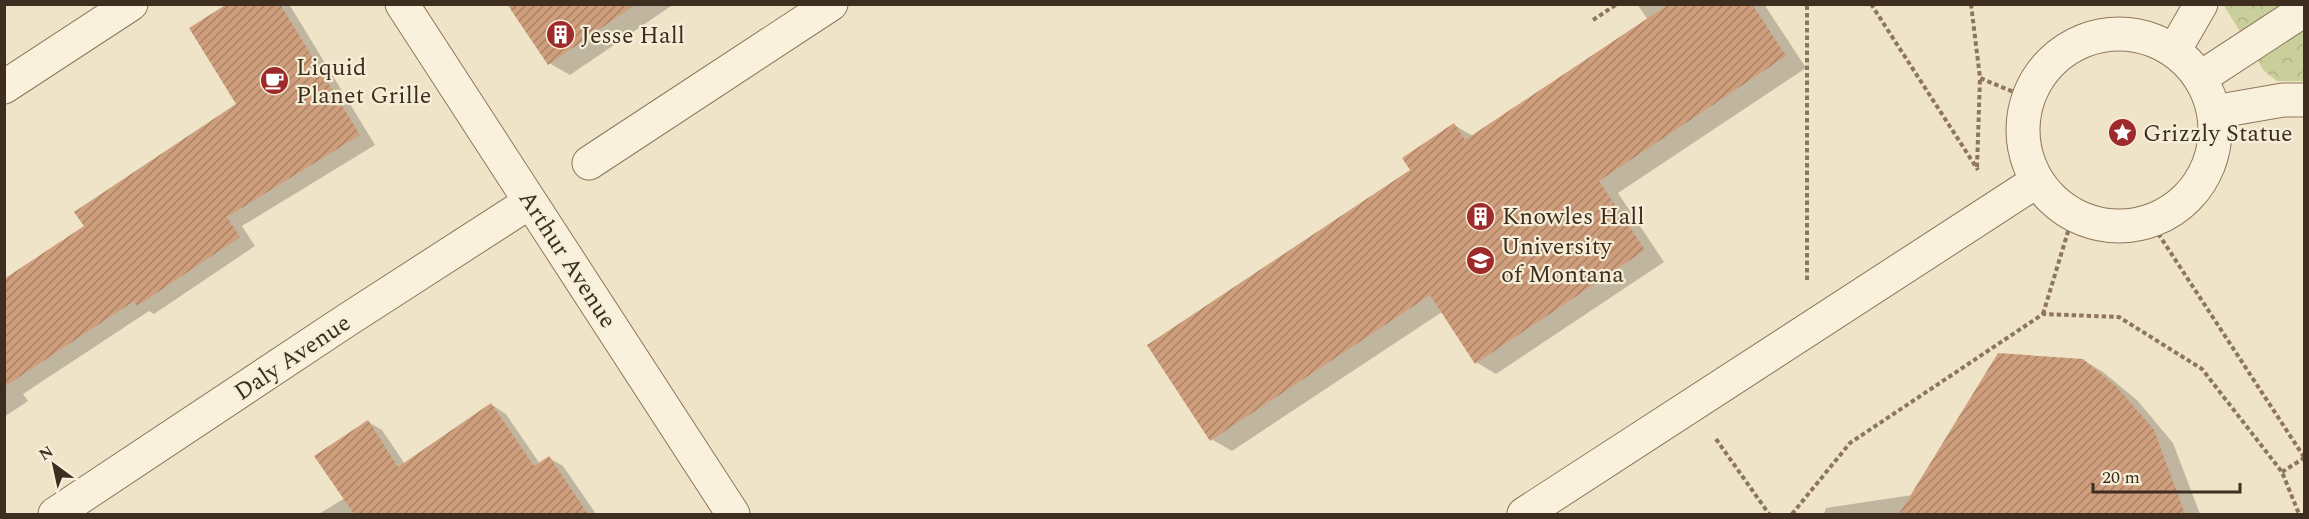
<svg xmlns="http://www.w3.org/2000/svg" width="2309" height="519" font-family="Spectral,serif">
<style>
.forest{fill:url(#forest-crowns)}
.shadow{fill:#0003}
.building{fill:url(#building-hatch)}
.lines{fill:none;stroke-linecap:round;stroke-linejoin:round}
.minor-casing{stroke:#8d765c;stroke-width:35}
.path{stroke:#8d765c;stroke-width:4;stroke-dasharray:4.5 3;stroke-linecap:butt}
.minor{stroke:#faf1dc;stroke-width:33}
.labels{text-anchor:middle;stroke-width:4.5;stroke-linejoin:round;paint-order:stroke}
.poi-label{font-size:24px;fill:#3d2e20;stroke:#f7eed8;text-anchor:start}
.street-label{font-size:24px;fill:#3d2e20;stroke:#f7eed8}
</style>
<defs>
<pattern id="forest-crowns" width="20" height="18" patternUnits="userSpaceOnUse" patternTransform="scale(1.5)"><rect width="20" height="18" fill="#c9cf9b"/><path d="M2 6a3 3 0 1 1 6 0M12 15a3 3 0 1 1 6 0" fill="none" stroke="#aeb285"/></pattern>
<pattern id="building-hatch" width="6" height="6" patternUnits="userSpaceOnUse" patternTransform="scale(1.5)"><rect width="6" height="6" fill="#cf9f7d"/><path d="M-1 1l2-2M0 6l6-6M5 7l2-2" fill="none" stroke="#a98266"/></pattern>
</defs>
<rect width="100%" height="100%" fill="#f0e4c8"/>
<path class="forest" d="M2223,4l81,1v76h-27l-13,-10z"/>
<g class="shadow">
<path d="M230,4h59l86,141 -133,81 13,20 -101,68 -5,-3 -126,83 5,7 -24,16v-136l82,-54 152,-123z"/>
<path d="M509,4h165l-104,71 -21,-12z"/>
<path d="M1637,4h127l42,64 -188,125 46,69 -168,112 -20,-12 -34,-50 -210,139 -21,-12 201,-268 42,-46 19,11 175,-116z"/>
<path d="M2083,360l20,12 34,28 36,43 27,71h-376l2,-6 86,-13z"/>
<path d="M492,405l14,9 34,50 9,-6 14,8 33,48h-277l26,-16 23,-76 14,8 23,34z"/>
</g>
<g class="building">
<path d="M227,4h53l80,131 -133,82 13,20 -103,69 -3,-5 -130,86v-108l80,-53 -10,-14 162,-108 -47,-76z"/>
<path d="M507,4h129l-88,61z"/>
<path d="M1669,4h83l34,52 -187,125 46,69 -170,114 -45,-69 -220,146 -63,-96 263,-175 -8,-12 52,-35 11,17z"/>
<path d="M1998,353l85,6 34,28 37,43 31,84h-286z"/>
<path d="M491,403l43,63 15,-10 39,58h-234l-40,-58 54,-36 30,47z"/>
</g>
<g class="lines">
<defs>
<g id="minor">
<path d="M402,4l331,510"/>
<circle cx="2119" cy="130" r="96"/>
<path d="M2174,51l27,-47"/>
<path d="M2200,78l104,-68"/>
<path d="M4,87l127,-83"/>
<path d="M2214,112l69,-12h21"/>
<path d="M589,163l242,-159"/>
<path d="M55,514l292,-194 183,-118"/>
<path d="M1524,514l513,-333"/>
</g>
</defs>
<use href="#minor" class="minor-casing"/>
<g class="path">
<path d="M1871,4l107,166"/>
<path d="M1971,4l9,74 48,20"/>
<path d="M1593,20l24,-16"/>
<path d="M1977,167l3,-89"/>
<path d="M2150,221l154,236"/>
<path d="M1807,280v-276"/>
<path d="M2043,314l30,-99"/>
<path d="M1716,439l53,75"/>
<path d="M2282,472l22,-14"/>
<path d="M1792,514l58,-71 193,-129 76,3 83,52 80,103 17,42"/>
</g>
<use href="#minor" class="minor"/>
</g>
<defs>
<symbol id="building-disc" viewBox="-11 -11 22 22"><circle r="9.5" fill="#9e2a2b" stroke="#f7eed8"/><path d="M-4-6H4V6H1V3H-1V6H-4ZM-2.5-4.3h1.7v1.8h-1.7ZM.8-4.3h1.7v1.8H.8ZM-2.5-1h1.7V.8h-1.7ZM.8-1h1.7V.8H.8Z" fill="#fff"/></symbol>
<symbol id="cafe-disc" viewBox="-11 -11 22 22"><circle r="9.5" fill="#9e2a2b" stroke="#f7eed8"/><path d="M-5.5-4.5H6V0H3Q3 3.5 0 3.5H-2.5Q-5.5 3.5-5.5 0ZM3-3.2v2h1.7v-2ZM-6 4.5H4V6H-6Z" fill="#fff"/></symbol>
<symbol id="sight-disc" viewBox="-11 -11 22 22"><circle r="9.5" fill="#9e2a2b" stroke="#f7eed8"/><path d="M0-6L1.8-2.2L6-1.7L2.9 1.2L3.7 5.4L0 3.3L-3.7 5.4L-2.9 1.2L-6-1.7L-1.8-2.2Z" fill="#fff"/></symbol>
<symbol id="university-disc" viewBox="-11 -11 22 22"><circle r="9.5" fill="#9e2a2b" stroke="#f7eed8"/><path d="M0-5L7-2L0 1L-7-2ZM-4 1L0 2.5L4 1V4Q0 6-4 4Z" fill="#fff"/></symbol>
</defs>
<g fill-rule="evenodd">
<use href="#building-disc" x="544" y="18" width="33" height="33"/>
<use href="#cafe-disc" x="258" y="64" width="33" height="33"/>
<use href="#sight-disc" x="2106" y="116" width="33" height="33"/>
<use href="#building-disc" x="1464" y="200" width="33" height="33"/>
<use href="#university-disc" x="1464" y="244" width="33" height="33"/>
</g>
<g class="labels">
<g class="poi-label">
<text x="581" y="43">Jesse Hall</text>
<text x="296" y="75">Liquid<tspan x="296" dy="28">Planet Grille</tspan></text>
<text x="2143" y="141">Grizzly Statue</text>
<text x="1502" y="224">Knowles Hall</text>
<text x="1501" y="254">University<tspan x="1501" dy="28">of Montana</tspan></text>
</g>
<g class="street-label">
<text transform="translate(568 259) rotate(57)" y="8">Arthur Avenue</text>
<text transform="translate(292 357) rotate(-34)" y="8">Daly Avenue</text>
</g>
</g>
<rect width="2309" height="519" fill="none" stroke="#3d2e20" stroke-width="12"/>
<g transform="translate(54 465) rotate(327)" stroke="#f7eed8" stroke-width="4.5" paint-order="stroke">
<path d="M0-4.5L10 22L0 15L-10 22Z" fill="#3d2e20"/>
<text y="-9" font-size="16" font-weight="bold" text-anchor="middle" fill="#3d2e20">N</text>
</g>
<path d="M2093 483v9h147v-9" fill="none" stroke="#3d2e20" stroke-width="3"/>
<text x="2102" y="483" font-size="18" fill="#3d2e20" stroke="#f7eed8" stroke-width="4.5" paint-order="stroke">20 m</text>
</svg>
